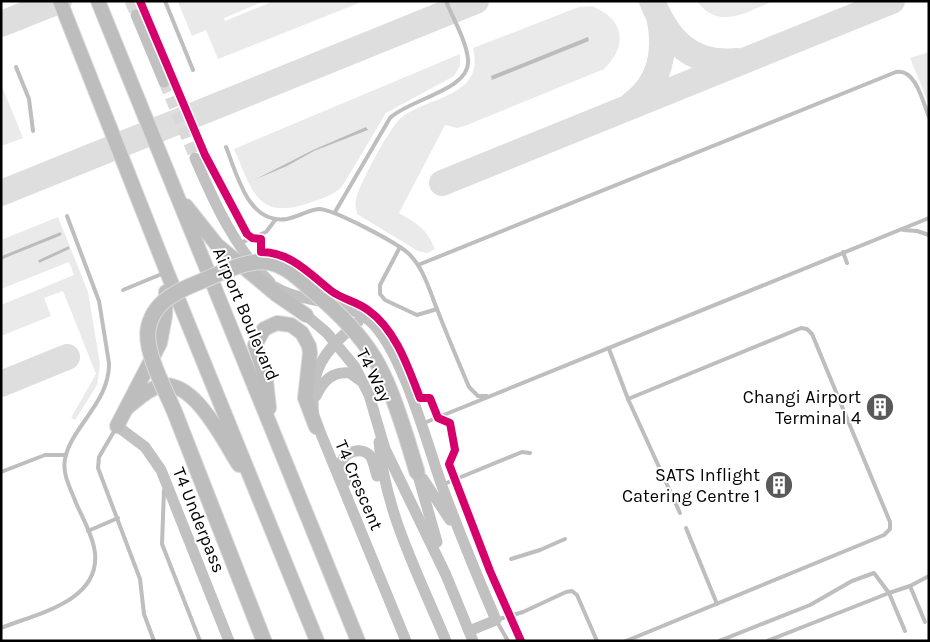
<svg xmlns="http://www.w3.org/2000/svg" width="930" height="642" font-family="Karla,sans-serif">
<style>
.green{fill:#eaeaea}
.water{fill:#bcbcbc}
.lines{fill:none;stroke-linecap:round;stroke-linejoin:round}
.stream{stroke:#bcbcbc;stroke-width:3}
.taxiway{stroke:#dedede;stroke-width:26}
.secondary-tunnel{stroke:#d9d9d9;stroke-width:11;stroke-dasharray:11 5.5;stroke-linecap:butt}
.trunk-casing{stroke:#dbdbdb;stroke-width:16}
.motorway-casing{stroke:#dbdbdb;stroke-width:17}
.service{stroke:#bebebe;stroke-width:4}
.secondary{stroke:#c1c1c1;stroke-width:11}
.trunk{stroke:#bdbdbd;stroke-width:14}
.motorway{stroke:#bdbdbd;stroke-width:15}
.motorway-bridge-casing{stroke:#dbdbdb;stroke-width:17;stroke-linecap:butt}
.motorway-bridge{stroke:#bdbdbd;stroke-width:15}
.cycleway-casing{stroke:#fff;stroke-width:11}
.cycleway{stroke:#d6006c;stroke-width:8}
.labels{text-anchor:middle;stroke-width:4;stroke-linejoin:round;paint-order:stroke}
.street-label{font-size:18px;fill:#000;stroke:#fff}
.poi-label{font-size:18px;fill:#000;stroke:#fff;text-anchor:end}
</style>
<rect width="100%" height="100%" fill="#fff"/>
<g class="green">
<path d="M264,1l-40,17 1,3 49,-20h90l-146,58 -12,-29 -14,6 -14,-34z"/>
<path d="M697,1h76c-25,11 -55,30 -76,0z"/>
<path d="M591,6c33,12 38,39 13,63l-137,56 -10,3 -12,-3 -46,88c20,12 27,15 36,36l-8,4 -9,-2 -61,-37c-1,-5 -2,-9 -1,-14 2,-14 35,-75 46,-83 28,-21 83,-20 71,-69l106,-41z"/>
<path d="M929,52v52l-19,-46z"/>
<path d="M460,54v12l-6,10 -68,37 -43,72c-9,11 -21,13 -34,18 -53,18 -57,-14 -75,-54z"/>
<path d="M1,84l22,54 -22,8z"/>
<path d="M58,217l30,75 12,72 -3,21 -22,35 -4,-2 25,-44 -33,-83 -19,7 7,18 -50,20v-31l73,-30 -5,-13 -68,27v-49z"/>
</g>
<g class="water">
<path d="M588,37l1,4 -97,39 -1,-4z"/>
<path d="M366,127l2,3 -54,21 -27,15 -33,14 59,-30z"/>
</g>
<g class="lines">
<g class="stream">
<path d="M1,258l59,-24"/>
<path d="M40,261l28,-13"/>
</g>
<g class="taxiway">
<path d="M652,1c16,39 39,65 85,60"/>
<path d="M1,24l58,-23"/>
<path d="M632,104c28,-20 34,-52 28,-83"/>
<path d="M442,183l450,-182"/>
<path d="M1,193l475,-192"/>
<path d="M1,384l66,-27"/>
</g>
<g class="secondary-tunnel">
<path d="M130,1l6,14"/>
<path d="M164,82l31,76"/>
</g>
<defs>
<g id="trunk">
<path d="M60,1l107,271 150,369"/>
<path d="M98,1l260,640"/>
<path d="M186,206l31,39 60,50 29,20"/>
<path d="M128,407c10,-8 20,-18 32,-21 34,-8 64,56 79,79"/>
<path d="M269,408l-3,-28 -11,-35 9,-16 13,-6 14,2 11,8 7,13 1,7 -5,45 11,29"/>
<path d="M117,426l43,-83 5,-27 1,-24"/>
</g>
<g id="motorway">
<path d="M175,413l89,228"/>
<path d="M407,439l10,33"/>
</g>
</defs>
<use href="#trunk" class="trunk-casing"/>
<use href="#motorway" class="motorway-casing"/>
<g class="service">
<path d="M165,1l28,69"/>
<path d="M16,67l13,32 4,32"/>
<path d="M226,147c11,27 22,78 61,72 11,-2 21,-9 32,-10 14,0 81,35 91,46 14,14 20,37 27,54 10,26 21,52 32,78l9,9h9"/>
<path d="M335,212l55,-94c19,-19 82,-28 78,-59 -2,-19 -15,-40 -22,-58"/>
<path d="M903,230l14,1 12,4"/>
<path d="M240,243l26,-11 10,-13"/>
<path d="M400,247l-20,38v9l5,6 32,15 20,-6"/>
<path d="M843,252l4,11"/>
<path d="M418,265l478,-193c20,-4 27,31 33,45"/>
<path d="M123,290l41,-17"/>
<path d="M609,349l19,50 52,114"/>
<path d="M424,423l505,-205"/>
<path d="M116,428l-17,29 -1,11 42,111 4,35 10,27"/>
<path d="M1,472l44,-17h21"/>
<path d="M444,484l78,-32 8,1"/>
<path d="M164,490l-2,54 38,97"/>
<path d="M686,528l31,76"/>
<path d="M88,531l30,-13"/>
<path d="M511,559l29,-9 25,-11"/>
<path d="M910,586l15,36"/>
<path d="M1,628c34,-14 99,-26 94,-75 -2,-17 -12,-34 -19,-50 -5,-14 -14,-28 -11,-44 6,-32 45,-57 44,-96l-10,-62 -32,-85"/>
<path d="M508,641l-12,-21 27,-8 43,-20 6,-1 5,4 20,46"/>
<path d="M626,641l258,-106 6,-6v-7l-78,-188 -5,-5 -6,-1 -173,71"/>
<path d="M719,641l91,-36 42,-24 22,-8 15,20 16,38"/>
<path d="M767,641l122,-48 21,-7 19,-10"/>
</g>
<g class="secondary">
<path d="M136,15l28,67"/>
<path d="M195,158c19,44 40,91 75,124"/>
<path d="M275,287c30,18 67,10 95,34 32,28 57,123 72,165 17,46 35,90 54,134l-27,11"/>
<path d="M300,310l27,23 28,34 14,28 16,54 61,126 27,66"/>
<path d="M358,322c-34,29 -50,48 -44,95l92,224"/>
<path d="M316,396c7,-15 16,-25 34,-23l11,8"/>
<path d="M117,426l28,21 16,23 68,171"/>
<path d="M379,442c6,70 40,134 67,199"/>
<path d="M417,472l20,70"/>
<path d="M423,479l27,41"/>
<path d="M346,481c-2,-4 -5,-10 -5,-15 0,-14 22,-21 30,-9 3,6 4,13 6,19"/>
</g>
<use href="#trunk" class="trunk"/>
<use href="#motorway" class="motorway"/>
<defs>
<path id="motorway-bridge" d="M175,413c-9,-22 -30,-59 -27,-83 4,-27 27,-38 49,-47 21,-8 46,-23 69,-21 19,2 34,18 47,29 59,50 71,76 94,148"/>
</defs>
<use href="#motorway-bridge" class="motorway-bridge-casing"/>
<use href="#motorway-bridge" class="motorway-bridge"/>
<defs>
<path id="cycleway" d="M140,1l65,154 42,79 5,4 9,1v13c29,0 48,21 69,38 11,9 26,11 38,20 28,20 40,57 52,88h10l8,20 12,5 5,27 -6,14 41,107 31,70"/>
</defs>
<use href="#cycleway" class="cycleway-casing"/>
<use href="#cycleway" class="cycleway"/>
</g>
<defs>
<symbol id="building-disc" viewBox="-11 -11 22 22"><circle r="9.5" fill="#595959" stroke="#fff"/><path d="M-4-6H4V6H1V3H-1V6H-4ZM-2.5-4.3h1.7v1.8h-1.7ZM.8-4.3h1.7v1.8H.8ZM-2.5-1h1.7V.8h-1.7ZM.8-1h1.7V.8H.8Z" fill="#fff"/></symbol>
</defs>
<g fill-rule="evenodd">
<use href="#building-disc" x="864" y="391" width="32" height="32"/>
<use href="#building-disc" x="763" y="469" width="32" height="32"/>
</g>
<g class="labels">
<g class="street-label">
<text transform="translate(246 314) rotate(67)" y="6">Airport Boulevard</text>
<text transform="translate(374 375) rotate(63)" y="6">T4 Way</text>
<text transform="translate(359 485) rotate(67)" y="6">T4 Crescent</text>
<text transform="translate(199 520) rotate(68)" y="6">T4 Underpass</text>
</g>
<g class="poi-label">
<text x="861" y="403">Changi Airport<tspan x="861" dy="21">Terminal 4</tspan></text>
<text x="760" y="481">SATS Inflight<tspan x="760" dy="21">Catering Centre 1</tspan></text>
</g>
</g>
<rect width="930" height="642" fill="none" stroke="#000000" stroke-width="5"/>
</svg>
